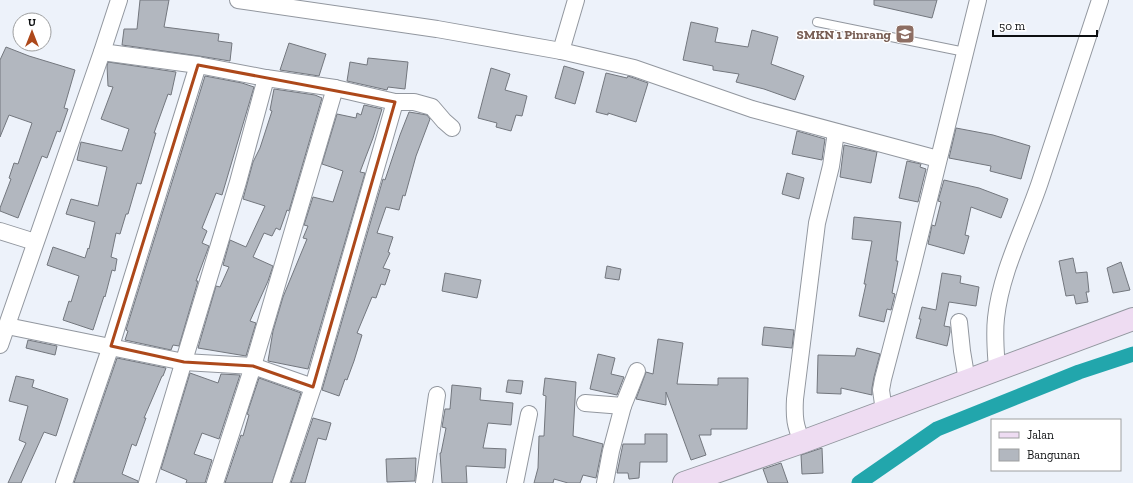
<svg xmlns="http://www.w3.org/2000/svg" width="1133" height="483" font-family="'Zilla Slab',serif">
<style>
.lines{fill:none;stroke-linecap:round;stroke-linejoin:round}
.canal{stroke:#22a6ac;stroke-width:15}
.building{fill:#b2b7bf;stroke:#73777e}
.lane-casing{stroke:#92979f;stroke-width:10}
.street-casing{stroke:#92979f;stroke-width:18}
.secondary-casing{stroke:#92979f;stroke-width:24}
.lane{stroke:#fff;stroke-width:8}
.street{stroke:#fff;stroke-width:16}
.secondary{stroke:#eedcf2;stroke-width:22}
.marked{fill:none;stroke:#ad481a;stroke-width:3;stroke-linejoin:round}
.labels{text-anchor:middle;stroke-width:3;stroke-linejoin:round;paint-order:stroke}
.education-label{font-size:13px;font-weight:bold;fill:#785e54;stroke:#fff;text-anchor:end}
</style>
<rect width="100%" height="100%" fill="#edf2fa"/>
<g class="lines">
<path class="canal" d="M859,483l78,-54 142,-57 54,-18"/>
</g>
<g class="building">
<path d="M140,0h29l-5,27 55,7 -1,7 14,2 -2,18 -31,-5 -77,-11 2,-16h13z"/>
<path d="M874,0h63l-5,18 -58,-13z"/>
<path d="M691,22l27,6 -3,14 33,5 4,-17 26,7 -7,27 33,12 -9,24 -31,-11 -28,-7 3,-8 -26,-4v-4l-30,-6z"/>
<path d="M289,43l37,11 -7,22 -39,-6z"/>
<path d="M6,47l23,9 46,14 -11,38 4,1 -8,23 -3,-1 -10,27 -5,-2 -24,62 -18,-7v-3l11,-29 -2,-1 5,-15 4,1 14,-41 -23,-8 -9,22v-77z"/>
<path d="M368,58l40,4 -3,27 -17,-2 -1,3 -40,-9 3,-19 17,3z"/>
<path d="M108,62l68,10 -5,23 -3,-1 -14,39h2l-15,51 -4,-1 -9,31h-2l-6,20 -4,-1 -5,24 6,2 -2,12 -3,-1 -7,27 -1,-1 -11,34 -30,-10 6,-19 2,1 8,-26 -32,-11 6,-18 32,11 3,-10 1,1 6,-27 -29,-8 5,-15 27,7 9,-39 -30,-7 4,-18 41,9 7,-22 -28,-10 12,-32 -5,-1 -1,-20z"/>
<path d="M564,66l20,6 -9,32 -20,-6z"/>
<path d="M491,68l19,6 -5,16 22,6 -5,20 -6,-1 -5,16 -15,-4 1,-4 -19,-5z"/>
<path d="M606,73l21,5 1,-2 3,1 17,6 -12,39 -28,-9v2l-12,-3z"/>
<path d="M205,76l37,7 12,4 -32,108 -6,-2 -14,35 5,3 -5,12 7,3 -13,35h2l-19,65 -6,-1 -2,5 -46,-10 3,-9 -2,-1z"/>
<path d="M274,89l41,6 7,3 -33,113 -2,-1 -7,20 -4,-2 -4,8 -8,-3 -11,24 20,9 -5,15 -18,40 6,2 -10,33 -48,-8 18,-62 4,1 9,-20 -6,-2 7,-25 16,7 19,-41 -22,-7 10,-37 7,-14 12,-37 -2,-1z"/>
<path d="M364,105l18,4 -9,29 -13,34 5,1 -57,196 -40,-8 5,-30 10,-34 24,-58 -4,-1 5,-12 -4,-1 9,-28 20,5 10,-31 -21,-7 15,-50 19,4 1,-5 4,2z"/>
<path d="M409,112l18,3 3,4 -14,37 -11,40 -2,-1 -4,15 -13,-3 -9,26 16,4 -5,15 2,1 -7,15 7,2 -5,15 -4,-1 -5,14 -4,-1 -15,36 5,2 -8,26 -7,19 -2,-1 -6,17 -17,-6 61,-211 2,1 15,-45z"/>
<path d="M956,128l37,7 37,11 -9,33 -31,-8 1,-5 -42,-8z"/>
<path d="M797,131l28,8 -3,21 -30,-6z"/>
<path d="M844,145l33,7 -6,31 -31,-6z"/>
<path d="M907,161l14,3 -1,3 6,2 -8,33 -19,-4z"/>
<path d="M787,173l17,5 -5,21 -17,-5z"/>
<path d="M944,180l35,8 29,11 -7,19 -30,-11 -6,28 4,1 -5,18 -36,-10 4,-19 3,1 6,-24 -3,-1z"/>
<path d="M854,217l47,5 -5,39h2l-6,32 3,1 -4,16 -4,-1 -3,13 -25,-6 7,-32h-2l8,-43 -20,-2z"/>
<path d="M1073,258l3,15 11,-1 2,20h-3l2,10 -12,2 -2,-9 -8,1 -7,-35z"/>
<path d="M1121,262l9,28 -17,3 -6,-25z"/>
<path d="M607,266l14,3 -2,11 -14,-2z"/>
<path d="M445,273l36,7 -4,18 -35,-7z"/>
<path d="M942,273l19,3 -1,7 19,4 -3,19 -27,-4 -5,24 6,1v5l-3,14 -31,-8 5,-19h-2l3,-12 14,3z"/>
<path d="M764,327l30,3 -2,18 -30,-3z"/>
<path d="M658,339l25,4 -6,41 41,1v-7h30l-1,51h-36v6h-12l7,20 -15,5 -25,-68v13l-30,-6 10,-27 7,2z"/>
<path d="M28,340l29,6 -2,9 -29,-7z"/>
<path d="M857,348l23,6 -6,23 -2,11v7l-31,-7v6l-24,-1 1,-38 37,1z"/>
<path d="M598,354l17,4 -4,16 13,3 -7,18 -27,-6z"/>
<path d="M117,358l49,10 -3,8h-1l-18,42h2l-10,28 -4,-2 -10,30 16,7v2h-64z"/>
<path d="M190,373l28,10 3,-9 19,1 -21,64 -17,-6 -8,21 18,6 -7,23h-19l1,-3 -26,-11z"/>
<path d="M16,376l18,4 -2,7 36,12 -12,37 -12,-4 -23,51h-13l18,-40 -7,-3 9,-34 -19,-5z"/>
<path d="M259,378l42,15 -29,90h-47l16,-48 2,1 6,-21 -2,-1z"/>
<path d="M545,378l31,4 -3,54 30,8 -7,34 -13,-3 -3,8h-12l-14,-4 -1,4h-19l4,-15 1,-32h5l2,-40 -3,-1z"/>
<path d="M508,380l15,1 -2,13 -15,-2z"/>
<path d="M452,385l29,3 -1,12 33,3 -2,22 -23,-2 -5,25 23,1 -1,19 -39,-2 1,17h-25l-2,-30h1l5,-25 -4,-1 3,-18h5z"/>
<path d="M313,418l18,5 -5,17 -8,-2 -13,45h-14z"/>
<path d="M645,434h22v28h-27l-1,16 -10,1 -1,-6h-11l6,-29h22z"/>
<path d="M822,448l1,25 -21,1 -1,-19z"/>
<path d="M416,458l-1,23 -28,1 -1,-23z"/>
<path d="M781,463l7,20h-20l-5,-14z"/>
</g>
<g class="lines">
<defs>
<path id="lane" d="M817,22l148,30"/>
<g id="street">
<path d="M238,0l199,29 124,22 73,17 118,41 186,50"/>
<path d="M561,51l15,-51"/>
<path d="M102,52l96,13 68,13 69,10 60,14h19l18,5 12,14 8,7"/>
<path d="M0,231l35,11"/>
<path d="M959,322l3,29 5,30"/>
<path d="M7,326l177,36 69,4 60,21"/>
<path d="M0,345l102,-293 17,-52"/>
<path d="M997,370c-1,-17 -3,-34 -1,-52 5,-47 29,-91 44,-136 20,-60 40,-121 60,-182"/>
<path d="M585,403l38,3 -12,45 -6,32"/>
<path d="M623,406l14,-35"/>
<path d="M884,411l-3,-21 2,-11 28,-107 67,-272"/>
<path d="M802,442c-7,-17 -8,-24 -7,-43l22,-176 14,-57 5,-34"/>
<path d="M64,483l47,-137 87,-281"/>
<path d="M147,483l91,-301 28,-104"/>
<path d="M215,483l38,-117 82,-278"/>
<path d="M281,483l32,-96 82,-285"/>
<path d="M424,483l13,-88"/>
<path d="M515,483l14,-69"/>
</g>
<path id="secondary" d="M684,483l118,-41 331,-123"/>
</defs>
<use href="#lane" class="lane-casing"/>
<use href="#street" class="street-casing"/>
<use href="#secondary" class="secondary-casing"/>
<use href="#lane" class="lane"/>
<use href="#street" class="street"/>
<use href="#secondary" class="secondary"/>
</g>
<path class="marked" d="M198,65l197,37 -82,285 -60,-21 -69,-4 -73,-16z"/>
<defs>
<symbol id="school-square" viewBox="-11 -11 22 22"><rect x="-9" y="-9" width="18" height="18" rx="4" fill="#8d6e63" stroke="#fff"/><path d="M0-5L7-2L0 1L-7-2ZM-4 1L0 2.5L4 1V4Q0 6-4 4Z" fill="#fff"/></symbol>
</defs>
<g fill-rule="evenodd">
<use href="#school-square" x="894" y="23" width="22" height="22"/>
</g>
<g class="labels">
<g class="education-label">
<text x="891" y="39">SMKN 1 Pinrang</text>
</g>
</g>
<rect x="991" y="419" width="130" height="52" fill="#ffffff" stroke="#9e9fa0"/>
<rect x="999" y="432" width="20" height="6" fill="#eedcf2" stroke="#9e9fa0"/>
<text x="1027" y="439" font-size="12" fill="#0d0f11">Jalan</text>
<rect x="999" y="449" width="20" height="12" fill="#b2b7bf" stroke="#9e9fa0"/>
<text x="1027" y="459" font-size="12" fill="#0d0f11">Bangunan</text>
<g transform="translate(32 32)"><circle r="19" fill="#ffffff" stroke="#9e9fa0"/>
<path d="M0-3L7 15L0 10L-7 15Z" fill="#ad481a"/>
<text y="-6" font-size="11" font-weight="bold" text-anchor="middle" fill="#0d0f11">U</text>
</g>
<path d="M993 30v6h104v-6" fill="none" stroke="#0d0f11" stroke-width="2"/>
<text x="999" y="30" font-size="12" fill="#0d0f11" stroke="#ffffff" stroke-width="3" paint-order="stroke">50 m</text>
</svg>
